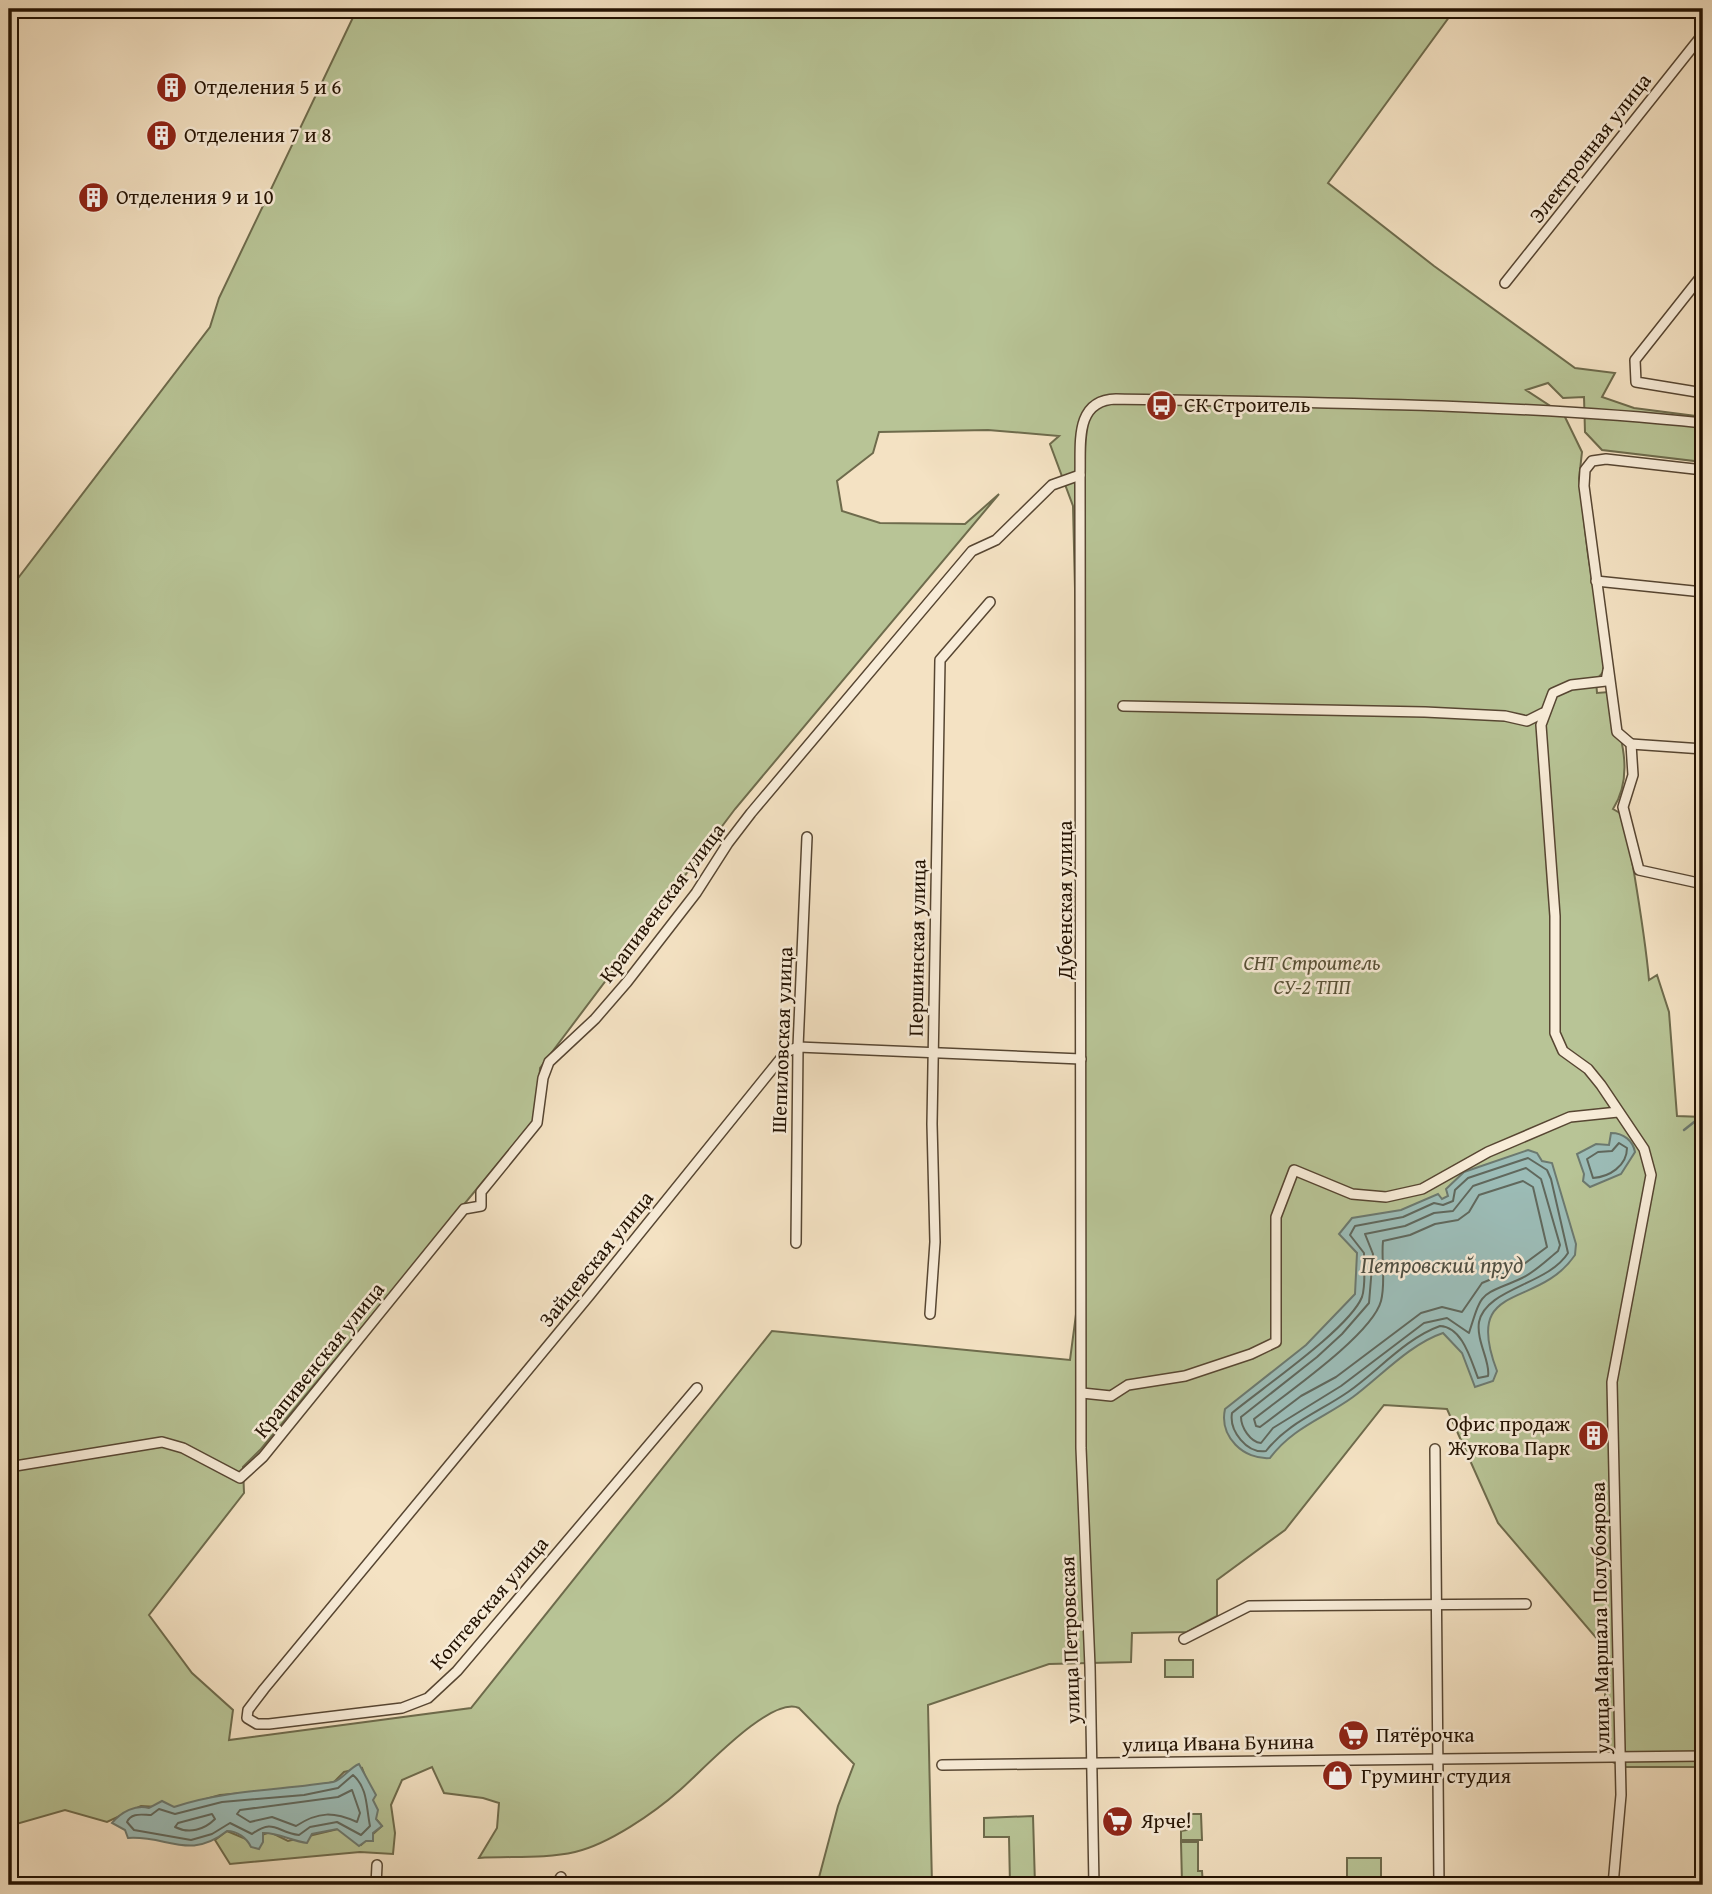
<svg xmlns="http://www.w3.org/2000/svg" width="1712" height="1894" font-family="'Gentium Book Plus',serif">
<style>
.green{fill:#b8c496;stroke:#6e6b4c;stroke-width:2;fill-rule:evenodd}
.water{fill:#9cbdb8;stroke:#6c796f;stroke-width:2}
.lines{fill:none;stroke-linecap:round;stroke-linejoin:round}
.shore{stroke:#60685d;stroke-width:2}
.stream{stroke:#6c796f;stroke-width:2.5}
.minor-casing{stroke:#574632;stroke-width:12}
.minor{stroke:#f8ecd8;stroke-width:9}
.labels{text-anchor:middle;stroke-width:5;stroke-linejoin:round;paint-order:stroke}
.poi-label{font-size:21px;fill:#231202;stroke:#f8ecd8;text-anchor:start}
.street-label{font-size:21px;fill:#231202;stroke:#f8ecd8}
.park-label{font-size:21px;font-style:italic;fill:#575036;stroke:#f8ecd8}
.water-label{font-size:23px;font-style:italic;fill:#4d4e42;stroke:#f8ecd8}
</style>
<rect width="100%" height="100%" fill="#f4e2c3"/>
<filter id="stains"><feTurbulence type="fractalNoise" baseFrequency=".00286" numOctaves="4"/><feColorMatrix values="0 0 0 0 .2 0 0 0 0 .09 0 0 0 0 .02 0 0 0 .5 -.17"/></filter>
<radialGradient id="worn" r=".72"><stop offset=".6" stop-color="#630" stop-opacity="0"/><stop offset="1" stop-color="#630" stop-opacity=".3"/></radialGradient>
<g class="green">
<path d="M357,9h1098l-127,174 106,83 141,102 40,5 -13,24 32,11 69,9v45l-101,-12 -17,-18 -1,-35 -21,1 -15,-15 -22,7 38,25 18,37 -3,27 9,75 18,115 -10,11 1,13 12,-1c10,38 27,82 4,117l12,7c8,55 19,108 24,164l8,-5 12,37 8,104 26,1v650h-78l-20,-8v-111l-107,-125 -51,-114 -63,-4 -99,125 -68,50v36l-30,16 -55,1 -1,29 -82,2 -121,41 4,180h-115l21,-79 16,-42 -55,-56c-28,-13 -97,63 -119,82 -26,23 -71,54 -105,62 -30,7 -65,4 -96,6l18,-30 2,-25 -16,-5 -39,-5 -12,-26 -30,13 -11,25 4,28 -2,21 -33,-2 -130,12 -15,-24 12,-9 21,9 22,-8 18,9 50,-12 23,16 21,-19 -6,-7 -6,-30 -8,-21 -18,4 -10,10 -31,6 -83,7 -46,13 -33,-2 -34,16 -42,-12 -49,14 -7,17v-1251l201,-263 9,-29zM988,430l71,6 -9,8 23,62 6,249 1,529 -10,76 -298,-29 -301,377 -242,32 4,-30 -41,-37 -43,-58 95,-122 -1,-26 18,-18 273,-329 4,-10 2,-42 195,-259 264,-315 -34,30 -85,-1 -38,-12 -5,-30 36,-28 6,-21z"/>
<rect x="1165" y="1660" width="28" height="17"/>
<path d="M1187,1814h14l1,26h-21v-9l6,-1z"/>
<path d="M1033,1816l2,69h-25l-1,-48h-25v-19z"/>
<path d="M1181,1842h17v29h4l1,14h-32l11,-2z"/>
<rect x="1347" y="1858" width="34" height="22"/>
</g>
<g class="water">
<path d="M1611,1133c13,0 22,8 24,19l-14,22 -31,13 -7,-6 1,-7 -7,-20 19,-10 13,1z"/>
<path d="M1528,1150l9,3 5,8 10,2 24,81 -1,11c-38,56 -113,24 -78,116l-4,10 -18,6 -13,-34 -19,-20c-33,11 -62,43 -90,64 -29,21 -61,31 -83,61 -26,2 -51,-21 -45,-49l81,-64 49,-51 2,-41 -18,-19 13,-16 49,-8 37,-16 4,5 6,-3 -2,-7 18,-17z"/>
<path d="M359,1764l17,31 -3,5 5,10 -2,9 6,7 -9,7v8h-7l-7,5 -22,-17 -25,5 -5,9c-15,-2 -31,-11 -44,-10v9l-4,7 -8,-2c-4,-9 -14,-16 -24,-16 -38,30 -60,4 -99,7l-3,-8 -13,-7c9,-11 24,-19 37,-15l13,-7 12,6c49,-17 108,-17 159,-25 8,-1 16,-14 26,-18z"/>
</g>
<g class="lines">
<g class="shore">
<path d="M1619,1143l8,5c0,18 -18,29 -34,30l-6,-19 11,-7 14,-1z"/>
<path d="M1528,1158l19,12 4,9 17,74c-20,32 -82,35 -89,69 -3,19 12,41 9,54l-10,2c-7,-17 -15,-51 -38,-52 -34,12 -62,45 -92,66 -29,20 -60,31 -82,59 -19,3 -37,-20 -34,-38 30,-25 117,-84 130,-116 4,-12 2,-31 2,-44l-14,-18 5,-9 48,-9 31,-14 9,2 10,-4 2,-11 13,-12z"/>
<path d="M1526,1168l15,11 19,66 -2,6c-11,9 -23,21 -36,27 -42,19 -39,10 -53,55l-22,-15 -23,5 -83,63 -68,42 -12,15c-11,-1 -20,-16 -20,-26l76,-60 25,-23 27,-31 4,-49 -8,-20 40,-8 29,-13 19,-2 20,-25z"/>
<path d="M1523,1181l10,6 14,60 -27,20 -38,16 -20,29 -20,-5 -21,6 -85,64 -35,19 -41,31 -4,-1 -2,-7c30,-24 118,-84 127,-118 5,-19 0,-41 2,-60l27,-6 25,-11 23,-4 11,-8 10,-17z"/>
<path d="M353,1775c15,13 13,32 17,51l-9,9 -24,-13 -27,5 -11,8c-23,-3 -25,-17 -47,-1l-22,-11 -18,11 -21,6 -57,-10 -7,-8c4,-10 16,-7 24,-7l8,-6 16,5 47,-12 82,-7 34,-7z"/>
<path d="M352,1790l8,23 -3,9c-23,-10 -38,-11 -61,4l-24,-9 -22,5 -13,-8 3,-4 98,-13z"/>
<path d="M212,1814l3,5c-11,11 -26,15 -40,8l3,-4z"/>
</g>
<path class="stream" d="M1684,1130l19,-15"/>
<defs>
<g id="minor">
<path d="M1703,274l-68,86 1,22 67,11"/>
<path d="M1505,283l198,-249"/>
<path d="M1703,470l-97,-11 -14,2 -7,9 -1,16 33,246 14,12 2,31 -10,32 16,63 64,14"/>
<path d="M1596,581l107,11"/>
<path d="M1608,670l-2,11 -35,4 -18,8 -12,32 14,191v117l8,18 25,18 13,16 43,64 7,26 -39,207 9,413 -8,90"/>
<path d="M1123,706l302,6 80,4 22,5 16,-8"/>
<path d="M1631,744l72,5"/>
<path d="M796,1243l2,-196 9,-210"/>
<path d="M930,1314l5,-72 -3,-118 8,-464 50,-58"/>
<path d="M697,1388l-240,283 -29,27 -26,10 -133,16h-12l-10,-6 1,-8 16,-21 325,-393 197,-244 12,-5 283,12"/>
<path d="M1082,1393l29,3 17,-11 57,-9 66,-22 25,-12v-125l18,-47 58,24 34,3 36,-8 66,-37 82,-35 48,-5"/>
<path d="M1435,1449l4,436"/>
<path d="M9,1467l153,-25 21,6 57,30 23,-21 201,-248 17,-3v-14l56,-69 6,-45 6,-16 46,-43 32,-37 69,-89 32,-50 23,-30 221,-262 24,-11 56,-55 28,-10"/>
<path d="M1184,1639l65,-33 277,-2"/>
<path d="M942,1765l761,-9"/>
<path d="M376,1885l1,-20"/>
<path d="M556,1885l5,-8"/>
<path d="M1094,1885l-4,-218 -9,-219 -1,-973c1,-31 -6,-75 36,-76 196,4 392,4 587,24"/>
</g>
</defs>
<use href="#minor" class="minor-casing"/>
<use href="#minor" class="minor"/>
</g>
<defs>
<symbol id="building-disc" viewBox="-11 -11 22 22"><circle r="9.5" fill="#8f2418" stroke="#f8ecd8"/><path d="M-4-6H4V6H1V3H-1V6H-4ZM-2.5-4.3h1.7v1.8h-1.7ZM.8-4.3h1.7v1.8H.8ZM-2.5-1h1.7V.8h-1.7ZM.8-1h1.7V.8H.8Z" fill="#fff"/></symbol>
<symbol id="bus-disc" viewBox="-11 -11 22 22"><circle r="9.5" fill="#8f2418" stroke="#f8ecd8"/><path d="M-5-6H5V4H4V6H2V4H-2V6H-4V4H-5ZM-3.5-4V0h7V-4ZM-3.5 1.2v1.5H-2V1.2ZM2 1.2v1.5H3.5V1.2Z" fill="#fff"/></symbol>
<symbol id="supermarket-disc" viewBox="-11 -11 22 22"><circle r="9.5" fill="#8f2418" stroke="#f8ecd8"/><path d="M-6-5.5h2.5l.6 2H6L4.5 2H-2.5L-4.4-4H-6ZM-1.5 3.2a1.3 1.3 0 1 0 .1 0ZM3 3.2a1.3 1.3 0 1 0 .1 0Z" fill="#fff"/></symbol>
<symbol id="shop-disc" viewBox="-11 -11 22 22"><circle r="9.5" fill="#8f2418" stroke="#f8ecd8"/><path d="M-5-2.5h2.3a2.7 3.5 0 0 1 5.4 0H5L5.5 6h-11ZM-1.5-2.5h3a1.5 2.3 0 0 0-3 0Z" fill="#fff"/></symbol>
</defs>
<g fill-rule="evenodd">
<use href="#building-disc" x="154" y="70" width="35" height="35"/>
<use href="#building-disc" x="144" y="118" width="35" height="35"/>
<use href="#building-disc" x="76" y="180" width="35" height="35"/>
<use href="#bus-disc" x="1144" y="388" width="35" height="35"/>
<use href="#building-disc" x="1576" y="1418" width="35" height="35"/>
<use href="#supermarket-disc" x="1336" y="1718" width="35" height="35"/>
<use href="#shop-disc" x="1320" y="1758" width="35" height="35"/>
<use href="#supermarket-disc" x="1100" y="1804" width="35" height="35"/>
</g>
<g class="labels">
<g class="poi-label">
<text x="194" y="94">Отделения 5 и 6</text>
<text x="184" y="142">Отделения 7 и 8</text>
<text x="116" y="204">Отделения 9 и 10</text>
<text x="1184" y="412">СК Строитель</text>
<text x="1570" y="1431" text-anchor="end">Офис продаж<tspan x="1570" dy="24">Жукова Парк</tspan></text>
<text x="1376" y="1742">Пятёрочка</text>
<text x="1361" y="1783">Груминг студия</text>
<text x="1141" y="1828">Ярче!</text>
</g>
<g class="street-label">
<text transform="translate(1590 148) rotate(-52)" y="7">Электронная улица</text>
<text transform="translate(1065 900) rotate(-90)" y="7">Дубенская улица</text>
<text transform="translate(662 903) rotate(-53)" y="7">Крапивенская улица</text>
<text transform="translate(917 948) rotate(-89)" y="7">Першинская улица</text>
<text transform="translate(782 1040) rotate(-88)" y="7">Шепиловская улица</text>
<text transform="translate(596 1259) rotate(-51)" y="7">Зайцевская улица</text>
<text transform="translate(319 1360) rotate(-51)" y="7">Крапивенская улица</text>
<text transform="translate(489 1603) rotate(-49)" y="7">Коптевская улица</text>
<text transform="translate(1600 1618) rotate(-91)" y="7">улица Маршала Полубоярова</text>
<text transform="translate(1070 1640) rotate(-92)" y="7">улица Петровская</text>
<text transform="translate(1218 1743) rotate(-1)" y="7">улица Ивана Бунина</text>
</g>
<g class="park-label">
<text x="1312" y="970">СНТ Строитель<tspan x="1312" dy="24">СУ-2 ТПП</tspan></text>
</g>
<g class="water-label">
<text x="1442" y="1273">Петровский пруд</text>
</g>
</g>
<rect width="1712" height="1894" fill="none" stroke="#f4e2c3" stroke-width="35"/>
<rect x="10" y="10" width="1691" height="1873" fill="none" stroke="#231202" stroke-width="3.5"/>
<rect x="18" y="18" width="1677" height="1859" fill="none" stroke="#231202" stroke-width="2"/>
<rect width="100%" height="100%" filter="url(#stains)"/>
<rect width="100%" height="100%" fill="url(#worn)"/>
</svg>
